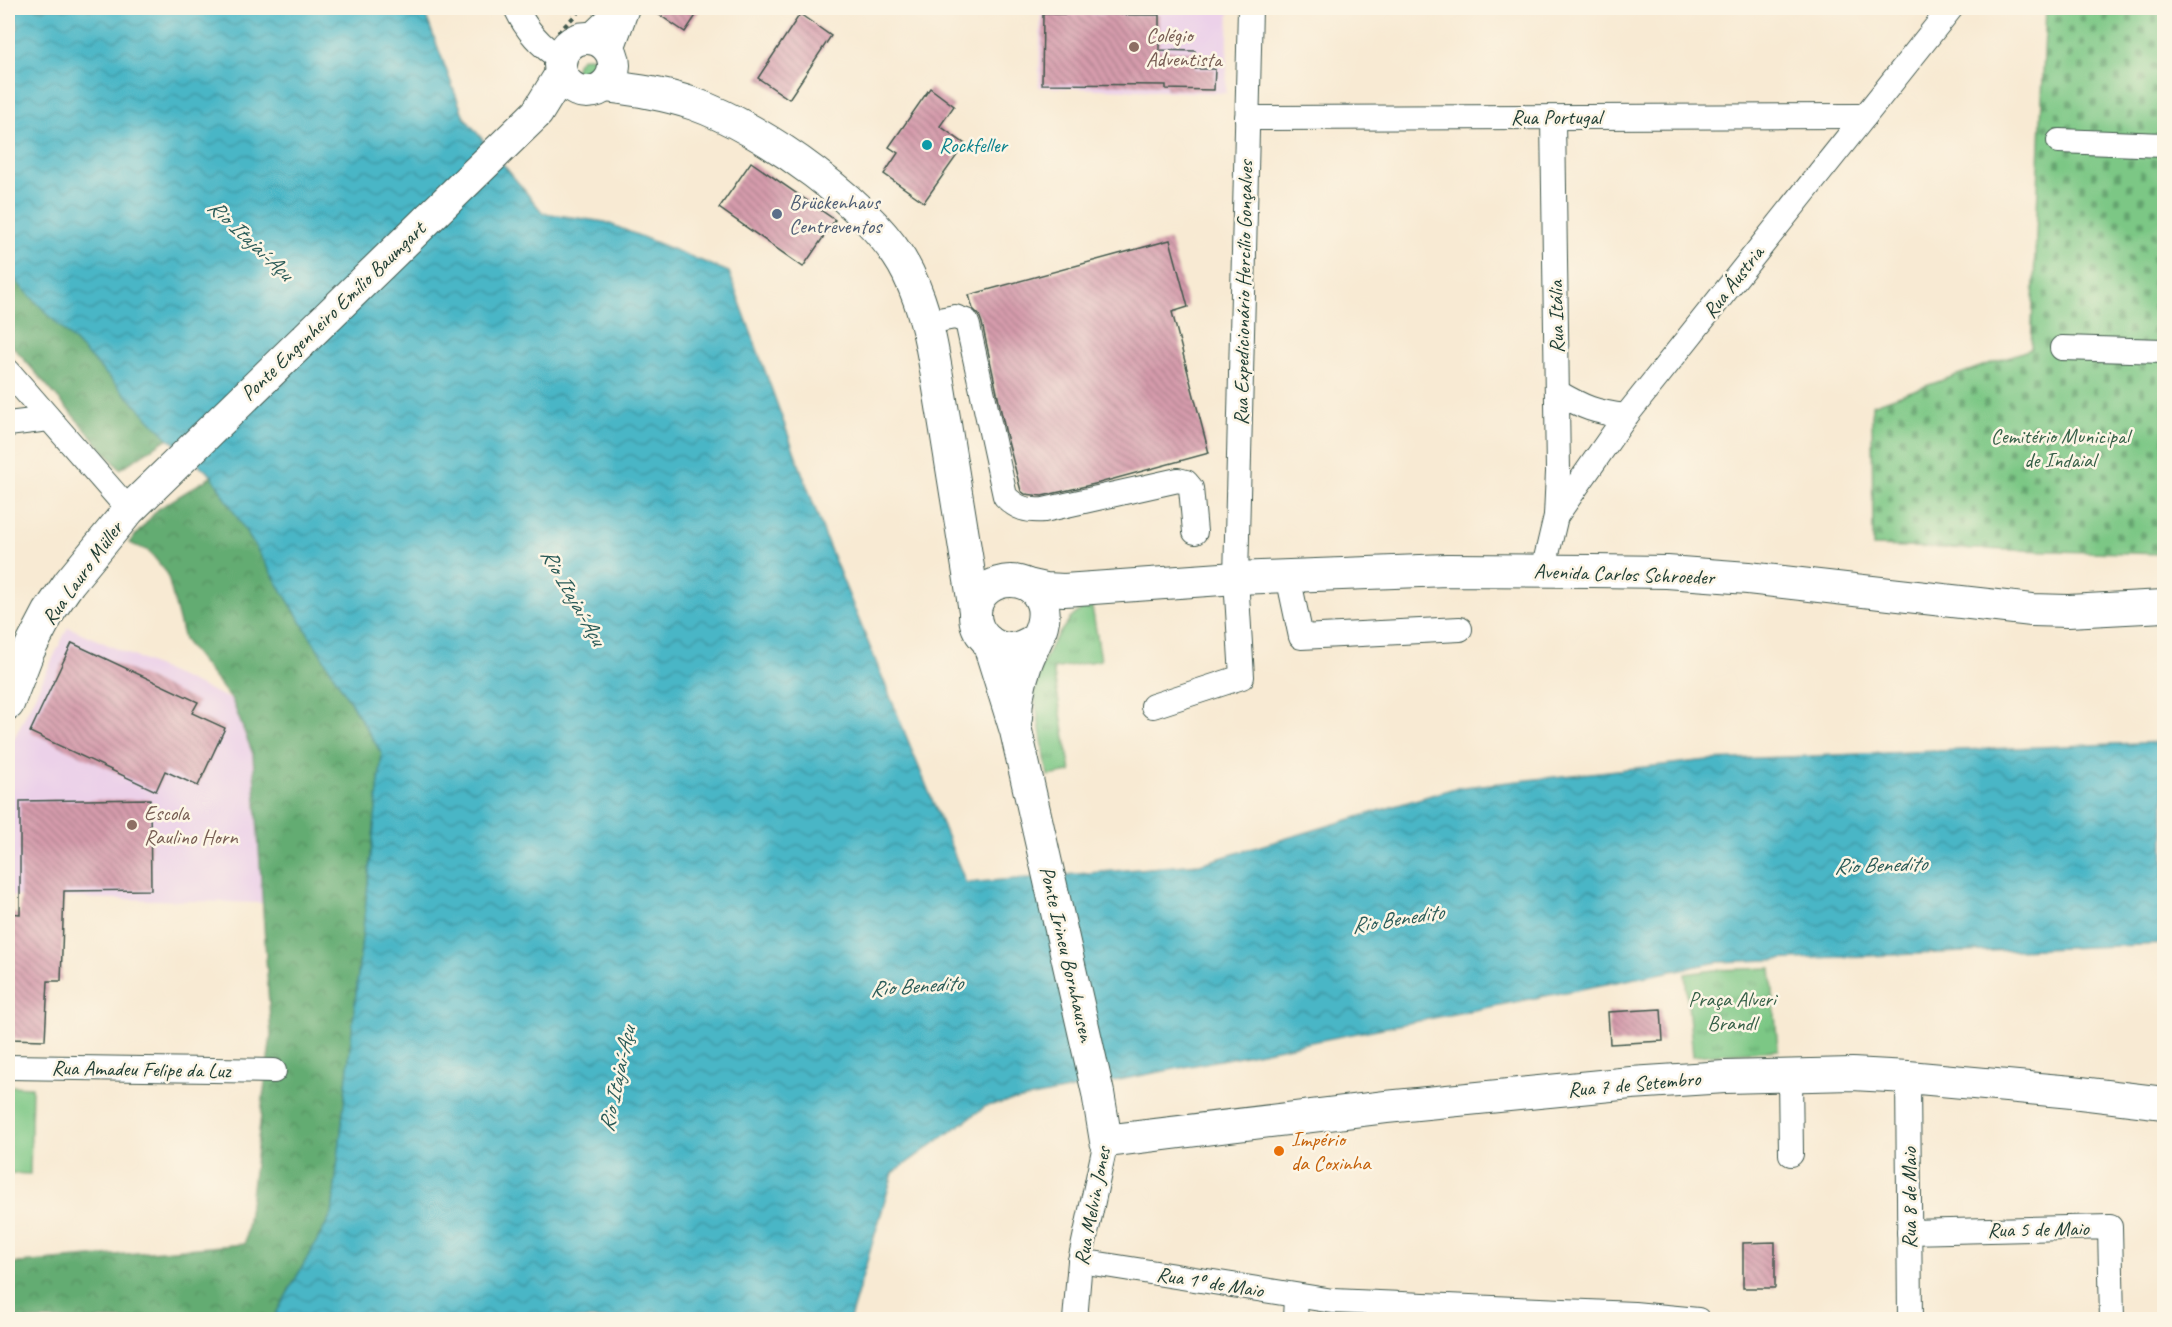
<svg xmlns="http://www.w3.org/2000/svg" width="2172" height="1327" font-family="Caveat,sans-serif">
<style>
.built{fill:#ecd1e9}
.forest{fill:url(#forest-crowns);stroke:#427453;stroke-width:1.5}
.cemetery{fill:url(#cemetery-stones);stroke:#4d825c;stroke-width:1.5}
.park{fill:url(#park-tufts);stroke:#4d825c;stroke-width:1.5}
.garden{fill:#7bc785;stroke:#4d825c;stroke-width:1.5}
.water{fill:url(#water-waves);stroke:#347a7d;stroke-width:1.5}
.building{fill:url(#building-back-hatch)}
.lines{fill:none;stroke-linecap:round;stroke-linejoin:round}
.minor-casing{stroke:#40574c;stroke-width:26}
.major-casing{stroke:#40574c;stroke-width:34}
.path{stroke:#40574c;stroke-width:4;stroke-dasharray:4.5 4.5;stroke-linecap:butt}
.minor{stroke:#fff;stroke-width:24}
.major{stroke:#fff;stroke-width:32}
.education-dot{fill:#8d6e63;stroke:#fcf5e5;stroke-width:2}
.culture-dot{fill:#0f9aa8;stroke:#fcf5e5;stroke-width:2}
.service-dot{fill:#5c6f8a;stroke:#fcf5e5;stroke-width:2}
.food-dot{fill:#e8710a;stroke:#fcf5e5;stroke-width:2}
.labels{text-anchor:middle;stroke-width:5;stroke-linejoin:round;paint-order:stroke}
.education-label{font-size:21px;fill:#785e54;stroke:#fcf5e5;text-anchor:start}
.street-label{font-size:21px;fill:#1f3d34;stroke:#fcf5e5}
.culture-label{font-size:21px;fill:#0d838f;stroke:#fcf5e5;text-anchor:start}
.service-label{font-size:21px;fill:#4e5e75;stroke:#fcf5e5;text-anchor:start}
.park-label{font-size:21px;fill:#366048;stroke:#fcf5e5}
.food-label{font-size:21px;fill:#c56008;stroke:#fcf5e5;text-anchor:start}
.water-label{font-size:22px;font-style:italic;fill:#2a5b58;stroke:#fcf5e5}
</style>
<defs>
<pattern id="forest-crowns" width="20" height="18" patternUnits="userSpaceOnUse" patternTransform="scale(1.5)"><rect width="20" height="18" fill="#64ac72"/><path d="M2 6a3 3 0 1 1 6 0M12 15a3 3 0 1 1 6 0" fill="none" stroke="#528d5e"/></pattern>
<pattern id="cemetery-stones" width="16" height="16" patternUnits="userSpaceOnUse" patternTransform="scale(1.5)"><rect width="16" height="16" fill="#7bc785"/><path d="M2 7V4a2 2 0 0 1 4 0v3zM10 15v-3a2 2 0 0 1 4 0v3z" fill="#64a36e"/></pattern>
<pattern id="park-tufts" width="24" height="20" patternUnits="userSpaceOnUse" patternTransform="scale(1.5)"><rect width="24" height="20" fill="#7bc785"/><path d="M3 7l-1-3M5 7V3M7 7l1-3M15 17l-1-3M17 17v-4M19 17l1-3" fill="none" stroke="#64a36e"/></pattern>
<pattern id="water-waves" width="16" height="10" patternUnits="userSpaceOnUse" patternTransform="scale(1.5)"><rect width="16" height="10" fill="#4ab6c6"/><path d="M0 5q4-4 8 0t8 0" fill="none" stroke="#3d95a2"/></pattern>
<pattern id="building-back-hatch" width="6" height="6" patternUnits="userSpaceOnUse" patternTransform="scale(1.5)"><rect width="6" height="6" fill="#d59bac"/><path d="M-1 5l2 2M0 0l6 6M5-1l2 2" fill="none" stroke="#ac808d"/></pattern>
</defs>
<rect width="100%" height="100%" fill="#fcf5e5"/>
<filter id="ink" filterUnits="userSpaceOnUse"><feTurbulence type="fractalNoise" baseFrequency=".0167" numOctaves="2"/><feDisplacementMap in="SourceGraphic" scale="12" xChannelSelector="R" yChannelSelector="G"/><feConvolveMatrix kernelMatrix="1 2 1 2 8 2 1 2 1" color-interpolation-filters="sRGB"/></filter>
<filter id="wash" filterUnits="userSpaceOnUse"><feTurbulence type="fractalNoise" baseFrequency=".008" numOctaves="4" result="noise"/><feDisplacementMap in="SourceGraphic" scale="24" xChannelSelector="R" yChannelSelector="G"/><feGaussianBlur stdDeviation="1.35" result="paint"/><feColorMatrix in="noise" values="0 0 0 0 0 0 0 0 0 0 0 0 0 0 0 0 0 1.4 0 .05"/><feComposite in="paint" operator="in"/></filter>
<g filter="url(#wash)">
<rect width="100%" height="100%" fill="#f8ead3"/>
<g class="built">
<path d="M1041,8h188l-3,85 -187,-6z"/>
<path d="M68,627l164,73 21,54 9,149 -254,-7v-145z"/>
</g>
<g class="forest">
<path d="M8,273l160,165 -48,31 -112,-128z"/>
<path d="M212,476l170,278 -50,460 -59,105 -265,1v-56l237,-20 26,-209 -18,-281 -21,-54 -48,-60 -17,-67 -18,-22 -20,-8 29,-34z"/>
</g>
<path class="cemetery" d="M2046,8h118v546l-291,-8 -1,-141 159,-56z"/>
<g class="park">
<path d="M1091,601l10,59 -48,9 18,103 -23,4 -14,-82 7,-27 12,-25 17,-23z"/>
<path d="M1771,968l7,82 -85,6 -8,-82 30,-4z"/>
</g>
<g class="garden">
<circle cx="588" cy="69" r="12"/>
<path d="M8,1086l24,1 -2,87 -22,-1z"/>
</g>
<path class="water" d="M14,8h409l41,109 79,96 62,9 124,50 99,272 138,339 234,-19 255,-76 253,-28 456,-18v202l-446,18 -732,144 -93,67 -43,146h-577l59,-105 50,-460 -170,-278 -44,-38 -160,-165v-238l10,-6z"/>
<g id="blocks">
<g class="building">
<path d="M649,8h52l-16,24z"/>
<path d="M800,14l31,22 -42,63 -31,-21z"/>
<path d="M1043,14l116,1v35l36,1v18h20l-1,21 -48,-1v-4l-124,-1z"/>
<path d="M930,88l24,18 -14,20 25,18 -41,58 -40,-28 14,-21 -9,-6z"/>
<path d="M751,162l84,58 -32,47 -84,-59z"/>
<path d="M1170,240l18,67 -16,5 37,141 -110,30 -57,13 -17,-2 -4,-3 -15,-57 -24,-111 -3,-8 -6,-6 -4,-14z"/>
<path d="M72,643l126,59 -6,11 33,15 -27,58 -33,-15 -9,20 -126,-59z"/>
<path d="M150,799l1,91 -87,1 -3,90h-13l-3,59 -37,-1v-126l12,1v-113z"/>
<path d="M1661,1009l2,32 -53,3 -2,-32z"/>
<path d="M1775,1242v46h-32v-45z"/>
</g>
</g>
</g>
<g filter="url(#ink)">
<use href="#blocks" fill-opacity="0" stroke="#40574c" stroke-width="1.5"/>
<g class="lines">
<defs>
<g id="minor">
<path d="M516,8c10,22 24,38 45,51"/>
<path d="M588,38l31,-30"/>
<path d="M611,52l16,-44"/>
<path d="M1247,118l618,-2"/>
<path d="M1553,118l5,354 -2,44"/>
<path d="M2059,141l105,4"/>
<path d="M928,322l27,-5 11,4 2,5 37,170c12,13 22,15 39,14l134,-30 8,2 5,6 4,44"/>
<path d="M2062,348l102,3"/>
<path d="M8,371l121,139"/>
<path d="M1557,392c27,16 38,20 69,24"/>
<path d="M8,424l41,-5"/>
<path d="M1543,571l13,-55 70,-100 325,-408"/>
<path d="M1288,576l13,61 159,-8"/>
<path d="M1153,706l89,-29 -6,-99 14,-570"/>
<path d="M8,1067l266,4"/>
<path d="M1790,1076l1,78"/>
<path d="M1908,1077l2,243"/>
<path d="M1909,1232l201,-5 2,93"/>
<path d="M1080,1261l253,40 301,13 64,6"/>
<path d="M1075,1320l5,-59 26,-120"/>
<path d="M1295,1320l1,-24"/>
</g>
<g id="major">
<circle cx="587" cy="65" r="27"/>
<path d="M605,86c31,4 60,8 89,18 68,24 182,103 214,169 23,47 27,95 36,145 11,65 21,129 31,193"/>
<path d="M1028,585l18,4 18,1 172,-12 211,-8 146,1 74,1 81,6 284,32 36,1 96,-5"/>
<path d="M988,641l28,90 82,362 8,48 280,-34 245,-24 94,-6 127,-3 56,3 164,15 92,11"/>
<path d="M8,704l20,-52 21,-40 20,-29 60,-73 408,-397 24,-39"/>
<path d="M1016,718c0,-18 4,-37 10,-54 6,-19 23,-40 16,-61 -11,-35 -67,-26 -67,11 0,19 16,35 35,35 10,0 18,-5 26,-10"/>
</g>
</defs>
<use href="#minor" class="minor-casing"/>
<use href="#major" class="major-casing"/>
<path class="path" d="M558,33l24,-25"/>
<use href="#minor" class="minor"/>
<use href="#major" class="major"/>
</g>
</g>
<g class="education-dot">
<circle cx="1134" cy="47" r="6"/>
<circle cx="132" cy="825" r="6"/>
</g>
<circle class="culture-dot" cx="927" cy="145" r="6"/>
<circle class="service-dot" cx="777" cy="214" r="6"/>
<circle class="food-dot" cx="1279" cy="1151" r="6"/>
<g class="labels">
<g class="education-label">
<text x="1146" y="42">Colégio<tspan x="1146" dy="24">Adventista</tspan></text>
<text x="144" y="820">Escola<tspan x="144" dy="24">Raulino Horn</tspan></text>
</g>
<g class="street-label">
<text x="1556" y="124">Rua Portugal</text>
<text transform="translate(1733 282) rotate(-52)" y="7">Rua Áustria</text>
<text transform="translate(1243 293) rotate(-89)" y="7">Rua Expedicionário Hercílio Gonçalves</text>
<text transform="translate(333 311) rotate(-44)" y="7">Ponte Engenheiro Emílio Baumgart</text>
<text transform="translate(1556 317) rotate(-91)" y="7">Rua Itália</text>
<text transform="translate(82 573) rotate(-54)" y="7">Rua Lauro Müller</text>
<text transform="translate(1624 574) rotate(2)" y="7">Avenida Carlos Schroeder</text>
<text transform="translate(1067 954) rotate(77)" y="7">Ponte Irineu Bornhausen</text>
<text transform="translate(141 1069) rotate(1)" y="7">Rua Amadeu Felipe da Luz</text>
<text transform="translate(1634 1084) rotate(-5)" y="7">Rua 7 de Setembro</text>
<text transform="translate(1909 1198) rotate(-90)" y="7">Rua 8 de Maio</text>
<text transform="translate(1092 1206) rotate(-79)" y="7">Rua Melvin Jones</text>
<text transform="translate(2038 1229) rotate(-1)" y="7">Rua 5 de Maio</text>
<text transform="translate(1210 1282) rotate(9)" y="7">Rua 1º de Maio</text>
</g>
<g class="culture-label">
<text x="939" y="152">Rockfeller</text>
</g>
<g class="service-label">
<text x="789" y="209">Brückenhaus<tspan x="789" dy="24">Centreventos</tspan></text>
</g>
<g class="park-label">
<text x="2060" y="443">Cemitério Municipal<tspan x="2060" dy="24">de Indaial</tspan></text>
<text x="1732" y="1006">Praça Alveri<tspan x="1732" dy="24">Brandl</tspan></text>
</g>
<g class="food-label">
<text x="1291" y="1146">Império<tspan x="1291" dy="24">da Coxinha</tspan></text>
</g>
<g class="water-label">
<text transform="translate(251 239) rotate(43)" y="8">Rio Itajaí-Açu</text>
<text transform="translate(574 596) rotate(60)" y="8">Rio Itajaí-Açu</text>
<text transform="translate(1880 864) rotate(-2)" y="8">Rio Benedito</text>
<text transform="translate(1397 918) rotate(-9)" y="8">Rio Benedito</text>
<text transform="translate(916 985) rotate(-4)" y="8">Rio Benedito</text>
<text transform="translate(616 1079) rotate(-78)" y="8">Rio Itajaí-Açu</text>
</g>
</g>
<rect width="2172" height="1327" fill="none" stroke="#fcf5e5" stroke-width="30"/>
</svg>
